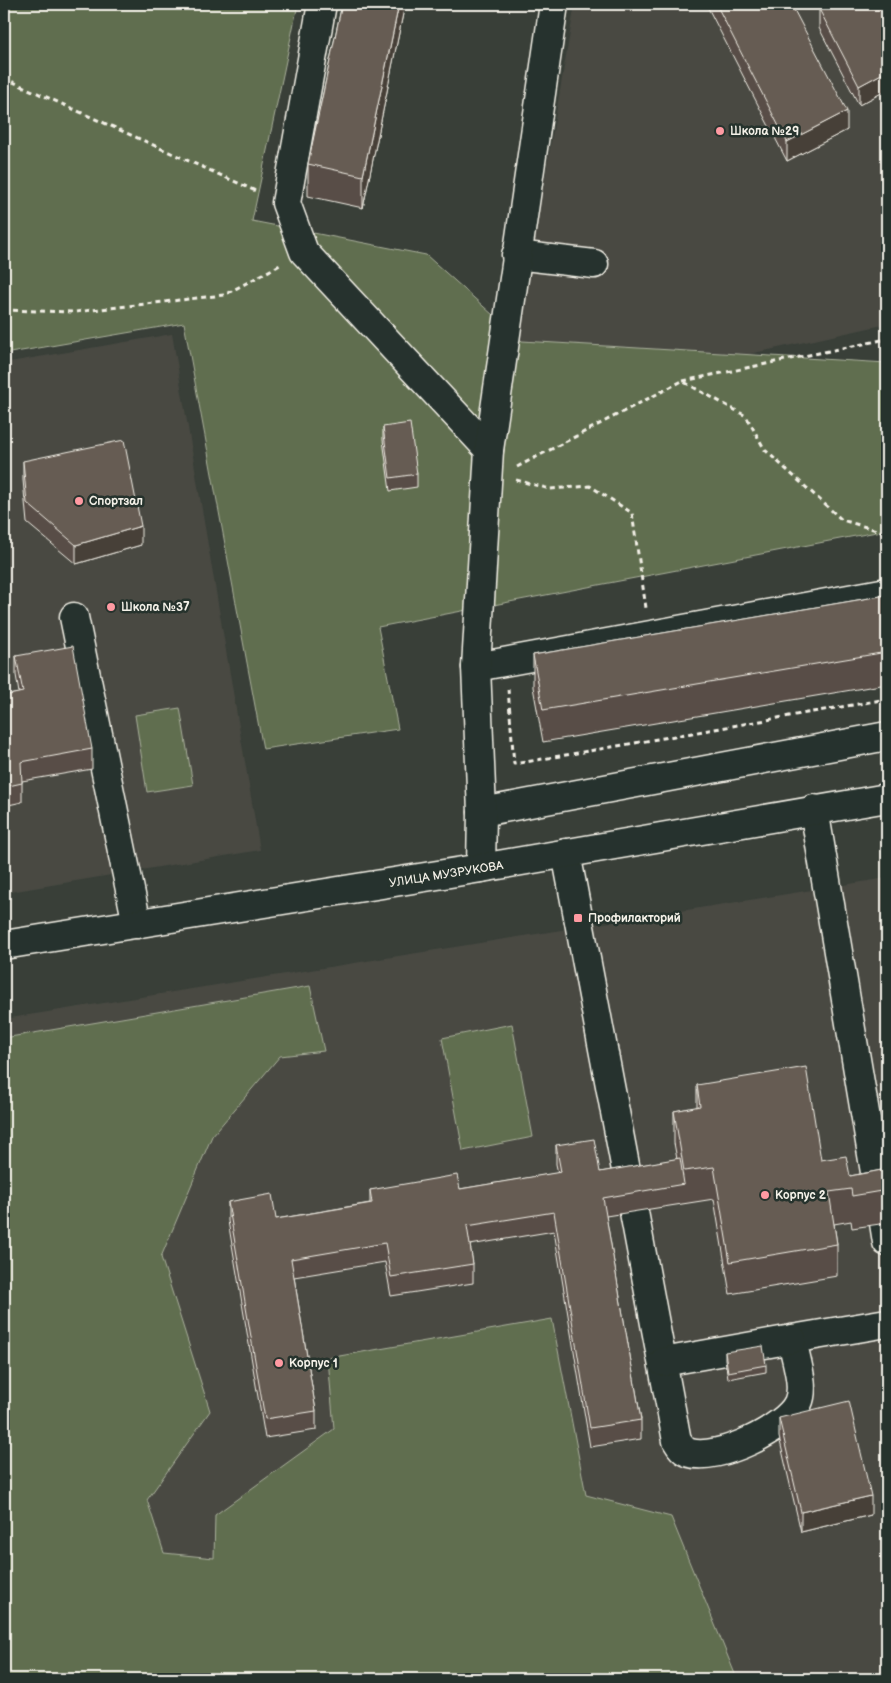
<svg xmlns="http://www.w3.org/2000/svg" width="891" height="1683" font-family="'Balsamiq Sans',sans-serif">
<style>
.built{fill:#494a43}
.green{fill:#606e4f;stroke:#aab09c}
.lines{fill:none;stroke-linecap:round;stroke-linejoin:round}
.minor-casing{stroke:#f4f1e8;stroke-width:31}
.path{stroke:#f4f1e8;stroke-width:3;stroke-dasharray:5 4;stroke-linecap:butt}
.minor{stroke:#26332d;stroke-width:28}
.wall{fill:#584e47;stroke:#f4f1e8}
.shaded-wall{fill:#474039;stroke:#f4f1e8}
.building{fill:#665b52;stroke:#f4f1e8}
.poi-dot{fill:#ff9aa2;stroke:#26332d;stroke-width:2}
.labels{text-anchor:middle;stroke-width:5;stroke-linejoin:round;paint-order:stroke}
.poi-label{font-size:12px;font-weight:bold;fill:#f4f1e8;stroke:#26332d;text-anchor:start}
.street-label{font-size:12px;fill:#f4f1e8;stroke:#26332d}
</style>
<rect width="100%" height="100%" fill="#393f38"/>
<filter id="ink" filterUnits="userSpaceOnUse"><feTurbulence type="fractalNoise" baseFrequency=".02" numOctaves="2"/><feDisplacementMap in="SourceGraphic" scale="10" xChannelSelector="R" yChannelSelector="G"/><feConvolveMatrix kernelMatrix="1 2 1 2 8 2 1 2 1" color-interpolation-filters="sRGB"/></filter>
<g filter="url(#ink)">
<g class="built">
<path d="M575,4h312v320l-352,77 -26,-17z"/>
<path d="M172,334l88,516 -256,43v-530z"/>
<path d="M887,878v801h-883v-660z"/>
</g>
<g class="green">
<path d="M4,4h294l-46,217 174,34 96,86 365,22v167l-509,97 20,102 -135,20 -79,-426 -180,31z"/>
<path d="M180,708l13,77 -46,7 -12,-77z"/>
<path d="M310,986l14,65 -44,5 -68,80 -51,121 49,154 -63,89 17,53 50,5 1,-43 119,-86 -6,-71 224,-39 34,176 85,22 66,162h-733v-641z"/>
<path d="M512,1024l21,113 -70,14 -21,-113z"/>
</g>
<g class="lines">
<defs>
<g id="minor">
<path d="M322,4l-36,199 18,49 185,198"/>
<path d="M516,255l78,9"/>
<path d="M74,617l63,307"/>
<path d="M476,667l411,-75"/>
<path d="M814,809l66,393"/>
<path d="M482,812l405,-76"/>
<path d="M566,853l63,333"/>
<path d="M481,868l1,-56 -6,-145 13,-217 65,-446"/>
<path d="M4,945l477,-77 406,-70"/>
<path d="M634,1212l43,229c3,5 6,10 13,12 28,8 96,-24 108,-50 8,-17 -3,-45 -6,-64l95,-16"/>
<path d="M884,1223l3,19"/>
<path d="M663,1362l129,-23"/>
</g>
</defs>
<use href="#minor" class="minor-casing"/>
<g class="path">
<path d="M4,78l254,114"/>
<path d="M4,310l71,2 149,-17 56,-30"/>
<path d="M683,381l204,-42"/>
<path d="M517,467l165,-86 64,35 19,34 77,70 45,13"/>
<path d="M516,480l34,9 40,-3 42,27 14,95"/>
<path d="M508,689l6,75 373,-65"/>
</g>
<use href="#minor" class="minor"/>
</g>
<g class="wall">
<path d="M342,4h63l-42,204 -55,-12v-32z"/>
<path d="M706,4h85l56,126 -60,31z"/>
<path d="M887,4v86l-28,15 -40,-77v-19z"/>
<path d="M383,427l34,47v13l-27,4 -7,-51z"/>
<path d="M23,461l118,84 -65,19 -49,-41 -4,-43z"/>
<path d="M887,595v89l-344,58 -10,-55v-32z"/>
<path d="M16,656l76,93v20l-70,12v21l-18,4v-110l15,-3 -3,-18z"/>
<path d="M697,1085l124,75 29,16 37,-7v54l-35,5 -1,-7 -17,3 3,20v32l-107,18 -16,-95 -108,17 35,204v19l-51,8 -36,-216 -84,14 3,19v19l-82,13 -6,-34 -91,15 22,134v19l-51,8 -37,-217v-19l48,17 94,-16v-13l90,-1 98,-16 -2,-9v-19l44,27 77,-13 -3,-16v-32l23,-4z"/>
<path d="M725,1352l41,13v7l-38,7 -3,-20z"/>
<path d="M779,1418l92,97 -70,17 -22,-95z"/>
</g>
<g class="shaded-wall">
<path d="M399,4h6l-42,204v-32z"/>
<path d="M887,71v19l-28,15v-19z"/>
<path d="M847,111v19l-60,31v-19z"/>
<path d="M141,526v19l-65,19v-19z"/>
<path d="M871,1496v19l-70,17v-20z"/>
</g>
<g class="building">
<path d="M342,4h57l-36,172 -55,-12z"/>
<path d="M716,4h75l56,107 -60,31z"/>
<path d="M829,4h58v67l-28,15 -40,-77z"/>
<path d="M410,423l7,51 -27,4 -7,-51z"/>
<path d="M124,440l17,86 -65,19 -49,-42 -4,-42z"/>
<path d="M887,595v57l-344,58 -10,-55z"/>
<path d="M73,646l19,103 -71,13 1,21 -18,4v-91l19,-4 -7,-36z"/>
<path d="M806,1067l15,93 25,-4 4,20 37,-7v21l-35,6 -1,-7 -22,3 8,52 -107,18 -16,-95 -30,4 -10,-60 26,-5 -3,-21z"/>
<path d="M594,1139l6,33 80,-14 4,26 -81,14 38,222 -51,8 -36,-216 -87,14 6,38 -82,13 -6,-34 -94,16 25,152 -51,8 -37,-217 44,-8 4,25 96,-16 -2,-13 87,-15 3,14 101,-17 -5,-27z"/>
<path d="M763,1346l3,19 -38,7 -3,-20z"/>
<path d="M849,1401l22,95 -70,16 -22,-94z"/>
</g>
</g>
<g class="poi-dot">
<circle cx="720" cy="131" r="5"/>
<circle cx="79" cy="501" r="5"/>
<circle cx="111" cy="607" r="5"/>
<rect x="573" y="913" width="10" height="10" rx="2.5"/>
<circle cx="765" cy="1195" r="5"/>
<circle cx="279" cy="1363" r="5"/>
</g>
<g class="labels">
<g class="poi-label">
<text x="730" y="135">Школа №29</text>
<text x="89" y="505">Спортзал</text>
<text x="121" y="611">Школа №37</text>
<text x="588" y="922">Профилакторий</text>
<text x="775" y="1199">Корпус 2</text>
<text x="289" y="1367">Корпус 1</text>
</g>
<g class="street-label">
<text transform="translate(446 874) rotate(-9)" y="4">УЛИЦА МУЗРУКОВА</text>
</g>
</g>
<rect width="891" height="1683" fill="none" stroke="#26332d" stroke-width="20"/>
<rect x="10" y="10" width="871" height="1663" fill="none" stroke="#f4f1e8" stroke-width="2" filter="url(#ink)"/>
</svg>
